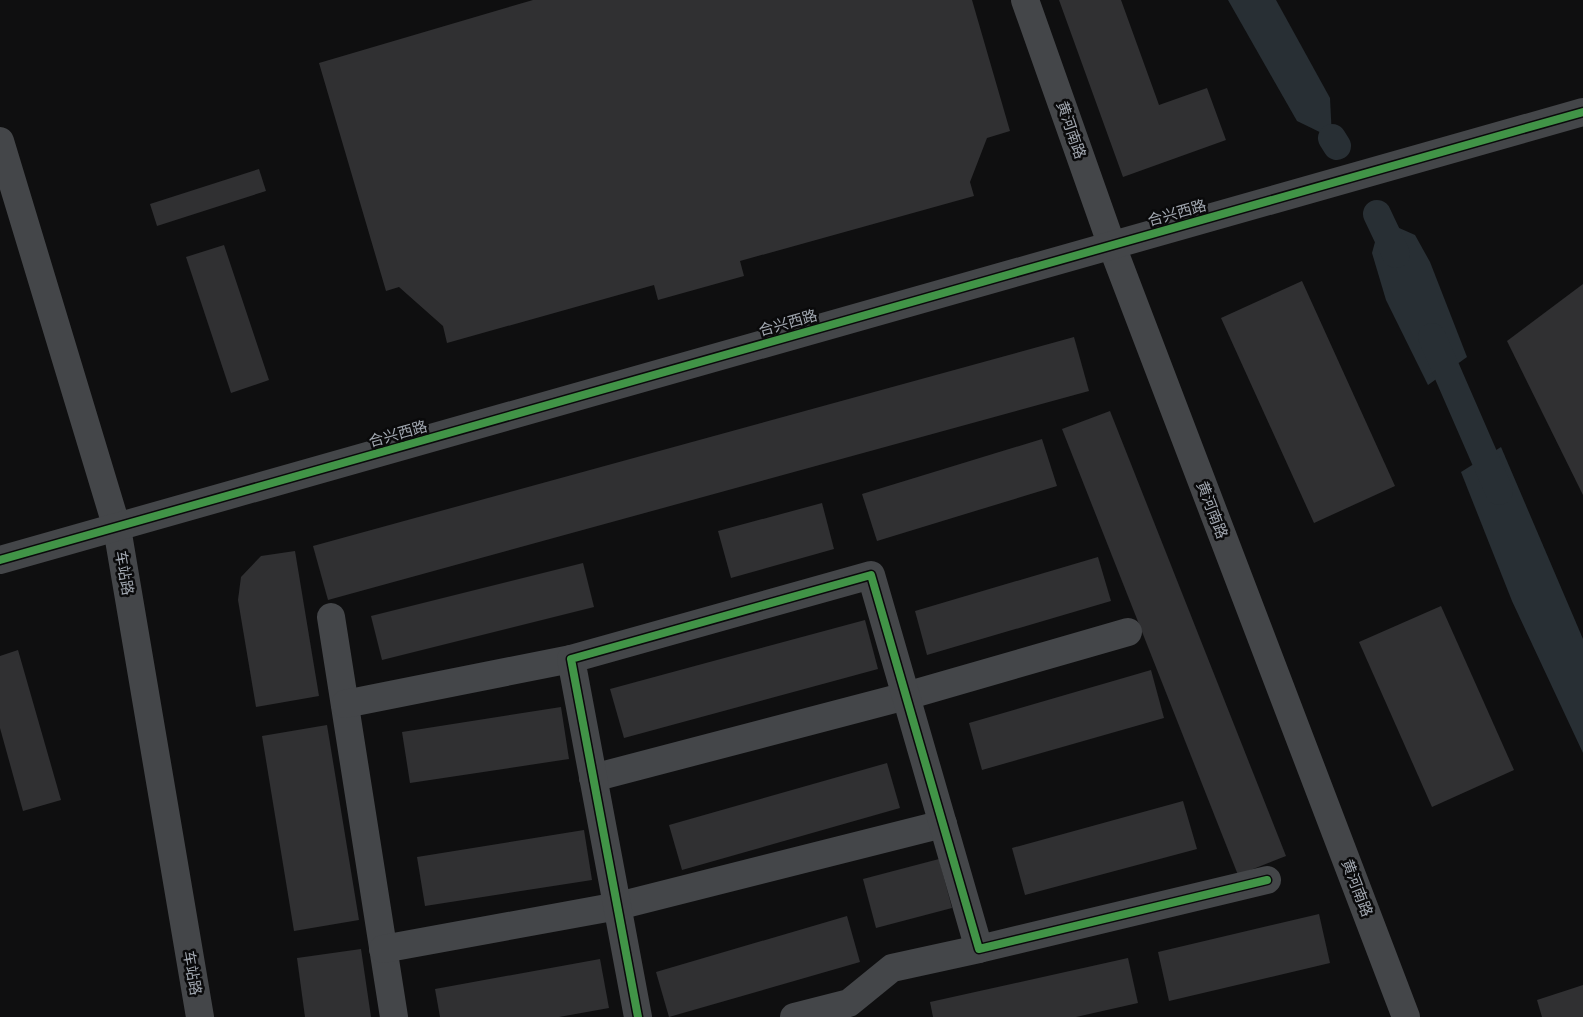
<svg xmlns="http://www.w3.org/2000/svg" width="1583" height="1017" font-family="Quicksand,'Noto Sans SC',sans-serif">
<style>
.water{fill:#282f34}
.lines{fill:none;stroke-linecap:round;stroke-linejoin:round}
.canal{stroke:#282f34;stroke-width:28}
.building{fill:#303032}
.minor{stroke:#444649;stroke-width:28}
.cycleway-casing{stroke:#0a0a0b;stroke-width:11}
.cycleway{stroke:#419447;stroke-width:8}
.labels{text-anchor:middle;stroke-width:5;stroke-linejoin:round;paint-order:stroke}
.street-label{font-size:15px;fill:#a1a7b0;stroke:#0a0a0b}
</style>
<rect width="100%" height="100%" fill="#0f0f10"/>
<g class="water">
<path d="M1228,0h48l54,98 2,40 -35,-17z"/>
<path d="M1381,220l34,15 15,27 37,95 -39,28 -42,-85 -14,-47z"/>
<path d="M1501,447l82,192v114l-71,-152 -51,-129z"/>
</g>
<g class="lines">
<g class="canal">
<path d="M1332,138l5,8"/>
<path d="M1377,214l19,40"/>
<path d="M1432,337l67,154"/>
</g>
</g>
<g class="building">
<path d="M533,0h439l38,131 -23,7 -17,44 4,14 -234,65 4,15 -86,24 -4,-15 -207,58 -4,-17 -44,-39 -13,4 -67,-228z"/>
<path d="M1059,0h62l38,105 48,-17 19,52 -103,37z"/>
<path d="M259,169l7,22 -109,35 -7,-22z"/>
<path d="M224,245l45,135 -38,13 -45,-136z"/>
<path d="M1302,281l93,205 -81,37 -93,-205z"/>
<path d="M1583,284v211l-76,-154z"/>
<path d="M1074,337l15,54 -761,209 -15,-54z"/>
<path d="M1110,411l176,445 -48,19 -176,-446z"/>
<path d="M1042,439l15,47 -180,55 -15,-47z"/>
<path d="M822,503l12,46 -103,29 -13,-47z"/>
<path d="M295,551l24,145 -63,11 -18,-107 3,-23 20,-21z"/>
<path d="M1098,557l13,44 -184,54 -12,-44z"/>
<path d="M583,563l11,44 -212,53 -11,-44z"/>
<path d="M1441,606l73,164 -82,37 -73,-165z"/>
<path d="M865,620l13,49 -254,69 -14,-49z"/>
<path d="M18,650l43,150 -38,11 -23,-83v-72z"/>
<path d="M1151,670l13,48 -182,52 -13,-47z"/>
<path d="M561,707l8,52 -159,24 -8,-51z"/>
<path d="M327,725l32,195 -65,11 -32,-195z"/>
<path d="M887,763l13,45 -218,62 -13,-45z"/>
<path d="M1183,801l14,48 -172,46 -13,-47z"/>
<path d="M584,830l8,50 -167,26 -8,-49z"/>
<path d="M939,859l13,49 -76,20 -13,-49z"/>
<path d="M1319,914l11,49 -161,38 -11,-49z"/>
<path d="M847,916l13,46 -191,55 -13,-45z"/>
<path d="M361,949l10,68h-66l-8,-59z"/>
<path d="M1128,958l10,45 -62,14h-143l-3,-15z"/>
<path d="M600,959l9,49 -50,9h-119l-5,-28z"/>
<path d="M1583,985v32h-41l-5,-17z"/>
</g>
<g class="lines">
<g class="minor">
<path d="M1025,0l87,246 294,771"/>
<path d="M0,141l117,387 83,489"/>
<path d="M0,560l1583,-448"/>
<path d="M331,617l63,400"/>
<path d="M345,704l226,-45"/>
<path d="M593,778l313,-82 222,-64"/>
<path d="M383,949l235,-43 325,-82"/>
<path d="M638,1017l-67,-358 300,-84 108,374 288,-69"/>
<path d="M794,1017l55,-14 43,-35 87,-19"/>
</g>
<defs>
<g id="cycleway">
<path d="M0,560l1583,-448"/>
<path d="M638,1017l-67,-358 300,-84 108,374 288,-69"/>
</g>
</defs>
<use href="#cycleway" class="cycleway-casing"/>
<use href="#cycleway" class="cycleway"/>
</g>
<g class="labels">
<g class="street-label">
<text transform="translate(1071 130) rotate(71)" y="5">黄河南路</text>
<text transform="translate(1177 213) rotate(-16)" y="5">合兴西路</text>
<text transform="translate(788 323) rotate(-16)" y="5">合兴西路</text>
<text transform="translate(398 434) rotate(-16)" y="5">合兴西路</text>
<text transform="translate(1212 510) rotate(69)" y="5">黄河南路</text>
<text transform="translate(124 573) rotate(80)" y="5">车站路</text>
<text transform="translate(1357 888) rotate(69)" y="5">黄河南路</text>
<text transform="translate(192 973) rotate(80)" y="5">车站路</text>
</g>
</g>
</svg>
